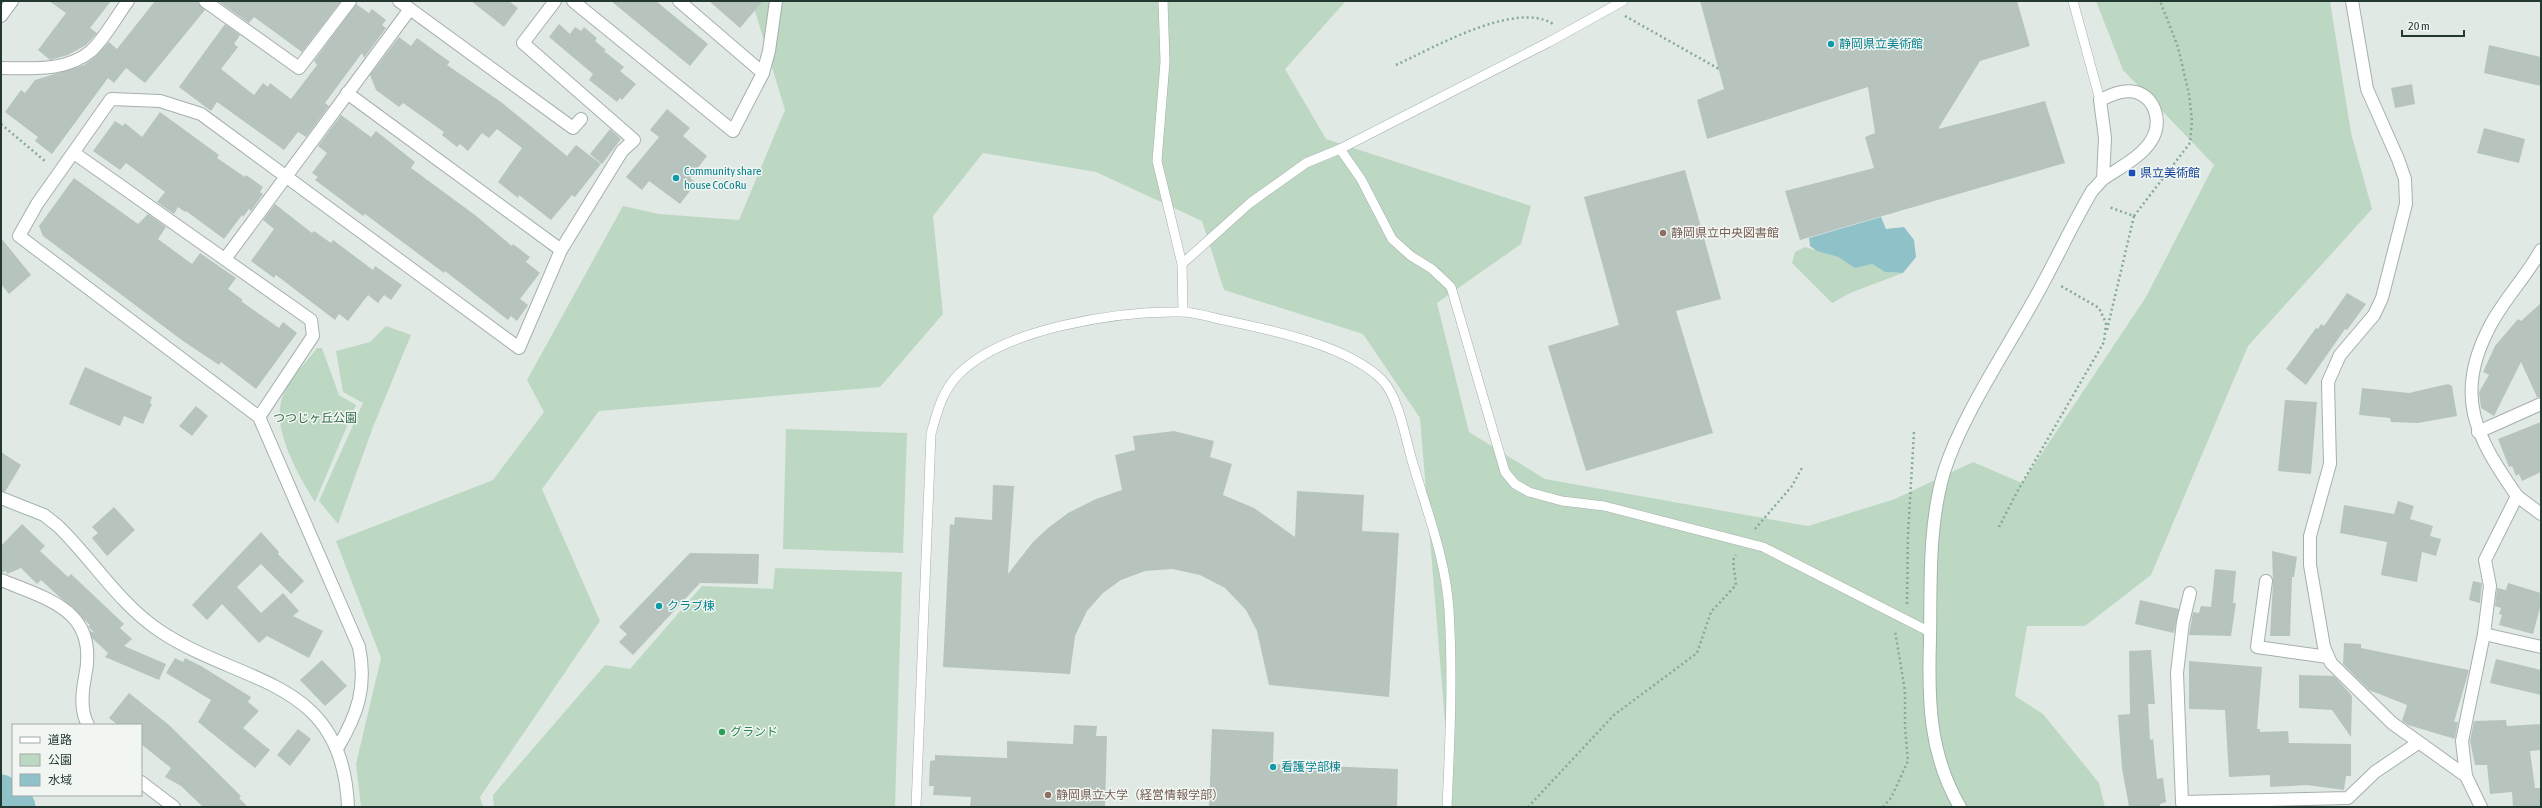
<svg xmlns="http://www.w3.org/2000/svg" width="2542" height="808" font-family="'Asap Condensed','Noto Sans JP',sans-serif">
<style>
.green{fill:#bcd8c3}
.water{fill:#8fc1c8}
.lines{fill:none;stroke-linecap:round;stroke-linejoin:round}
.river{stroke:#8fc1c8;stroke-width:37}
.building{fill:#b7c4be}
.lane-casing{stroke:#a5b0ac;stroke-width:10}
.street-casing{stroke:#a5b0ac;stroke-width:14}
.secondary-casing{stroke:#a2b4ac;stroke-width:14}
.path{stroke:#85a99c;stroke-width:2.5;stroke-dasharray:2 3;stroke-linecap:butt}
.lane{stroke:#fff;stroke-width:9}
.street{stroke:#fff;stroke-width:12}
.secondary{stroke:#fff;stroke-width:12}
.culture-dot{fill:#0f9aa8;stroke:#f1f6f3;stroke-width:1.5}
.transit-dot{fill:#1a4fb4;stroke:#f1f6f3;stroke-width:1.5}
.education-dot{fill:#8d6e63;stroke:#f1f6f3;stroke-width:1.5}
.leisure-dot{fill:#2e9e5b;stroke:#f1f6f3;stroke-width:1.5}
.labels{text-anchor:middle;stroke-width:3;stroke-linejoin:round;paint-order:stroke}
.culture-label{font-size:12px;fill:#0d838f;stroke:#f1f6f3;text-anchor:start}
.transit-label{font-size:12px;fill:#164399;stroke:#f1f6f3;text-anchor:start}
.education-label{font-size:12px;fill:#785e54;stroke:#f1f6f3;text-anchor:start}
.park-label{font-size:12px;fill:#336946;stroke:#f1f6f3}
.leisure-label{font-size:12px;fill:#27864d;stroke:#f1f6f3;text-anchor:start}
</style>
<rect width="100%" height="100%" fill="#e1e9e5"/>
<g class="green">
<path d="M752,1h594l-61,68 41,70 205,67 -10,38 -84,59 32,129 76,47 263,47 87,-27 78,-37 49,21 124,-186 68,-132 -91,-95 -27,-69h234l21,132 21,76 -124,137 -97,229 -66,51h-58l-12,70 28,18 56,69 6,24h-653l-32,-389 -57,-84 -139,-44 -22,-69 -106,-49 -113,-19 -50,63 10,98 -63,73 -281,24 -57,78 58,132 -120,176 3,10h-122l-5,-43 25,-106 -45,-117 157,-61 51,-68 -17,-32 96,-174 36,8 80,6 46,-110z"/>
<path d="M1805,247l33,10 17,10 17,-3 13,8 18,1 -53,20 -18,10 -40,-40 3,-11z"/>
<path d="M386,326l25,9 -38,92 -35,97 -19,-23 44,-98 -20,-11 -7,-41 34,-9z"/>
<path d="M317,348h5l17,47 17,10 -41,97c-15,-24 -42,-70 -34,-100 4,-19 24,-38 36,-54z"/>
<path d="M786,429l121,4 -4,120 -120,-4z"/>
<path d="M775,568l127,4 -7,235h-401l-1,-12 112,-130 25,4 72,-83 71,3z"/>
</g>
<path class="water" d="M1881,217l5,12 18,-2 10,13 2,17 -13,16 -18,-1 -13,-8 -17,4 -17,-11 -21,-6 -7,-5 -1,-8z"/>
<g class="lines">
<path class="river" d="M1,793l16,14"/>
</g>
<g class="building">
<path d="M49,1h62l-21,27 7,5 -11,12 -18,10 -18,5 -12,-10 28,-37z"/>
<path d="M155,1h43l7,9 -60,73 -19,-15 -12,15 -6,-5 -56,76 -17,-13 3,-4 -33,-25 16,-22 4,3 10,-13 49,-15 12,-9 13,-14 8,7z"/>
<path d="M218,1h123l-39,51 -48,-35 -5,6z"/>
<path d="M471,1h38l9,7 -14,19z"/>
<path d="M611,1h45l52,43 -18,22z"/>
<path d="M709,1h54l-23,27z"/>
<path d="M1700,1h317l13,45 -50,15 -42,68 107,-28 20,62 -265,77 -15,-49 89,-23 -9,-31 10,-4 -7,-46 -161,52 -10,-39 27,-11z"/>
<path d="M356,4l13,9 3,-4 14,11 -4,5 4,3 -22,30 -2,-5 -37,50 4,3 -23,31 -8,-5 -14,18 -67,-48 -6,9 -32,-24 46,-63 15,11 -6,9 4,3 -17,22 33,26 9,-12 5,4 2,-4 21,16 26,-34 -3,-4z"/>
<path d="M559,24l11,10 5,-7 6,4 3,-4 13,11 -2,3 11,9 -2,1 20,16 -4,4 16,13 -14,16 -2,-2 -3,4 -28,-22 4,-6 -44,-37z"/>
<path d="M399,37l12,9 6,-8 33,24 -3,3 54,37 66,54 9,-11 25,19 -26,33 -3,-2 -21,25 -32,-25 -1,3 -20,-16 24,-34 -25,-19 -8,9 -7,-5 -14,18 -8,-7 -3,3 -15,-12 2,-3 -41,-29 -4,4 -23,-17 -6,-15z"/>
<path d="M2489,45l52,12v29l-57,-13z"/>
<path d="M2412,84l3,20 -20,4 -4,-20z"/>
<path d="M667,109l23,19 -7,8 24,20 -17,22 6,5 -16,21 -31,-23 -7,9 -16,-13 33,-40 -9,-7z"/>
<path d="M160,112l59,43 -2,3 28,19 1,-2 17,12 -3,5 3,2 -12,17 -2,-2 -6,8 -1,-2 -18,24 -38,-28 -1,1 -7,-5 -4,7 -17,-12 8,-10 -39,-29 -6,7 -27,-19 22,-30 8,5 2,-3 17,14z"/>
<path d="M341,115l30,22 5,-6 39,31 -4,6 64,47 37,31 1,-2 17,13 -4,5 14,11 -20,26 8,6 -11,16 -6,-5 -3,4 -63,-49 -1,2 -79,-59 -2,2 -48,-36 3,-3 -6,-4 15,-20 -9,-7z"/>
<path d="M2484,128l41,11 -6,24 -42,-10z"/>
<path d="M610,129l11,10 -19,25 -12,-10z"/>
<path d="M1685,170l36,129 -45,12 37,122 -127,38 -38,-125 71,-21 -35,-128z"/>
<path d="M74,178l64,46 10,-10 18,13 -8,12 34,25 8,-11 36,25 -8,11 15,11 -2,1 38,27 4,-6 14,11 -41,56 -35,-27 -2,3 -36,-24 -140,-105 -4,-10z"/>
<path d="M275,204l37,29 2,-2 17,12 2,-3 40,30 2,-4 27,19 -11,15 -7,-5 -6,8 -10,-8 -20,26 -9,-7 -4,6 -59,-45 -2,3 -23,-17 23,-32 -11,-9z"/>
<path d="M1,238l30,37 -22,19 -8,-10z"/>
<path d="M2347,293l19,11 -19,26 -2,-1 -39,56 -20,-16 30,-41 2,1 3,-5 3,2z"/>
<path d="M2541,303v94h-4l-16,-35 -27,54 -13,-8 -2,-16 10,-17 -6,-3 12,-26 23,-27 3,2z"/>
<path d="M85,367l67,30 -2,6 2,1 -9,20 -19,-8 -4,10 -51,-22z"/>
<path d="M2448,384l4,2 5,30 -39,7 -27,-1 -1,-4 -31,-3 3,-27 47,5z"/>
<path d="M2285,400l32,2 -6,72 -33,-3z"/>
<path d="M196,406l12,10 -16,20 -13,-10z"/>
<path d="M2541,422v50l-19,9 -3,-7 -3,2 -4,-10 -3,1 -11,-28z"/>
<path d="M1174,431l40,10 -4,16 22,7 -9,31 31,13 41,29 2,-46 67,4 -2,36 37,2 -10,164 -120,-12 -12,-54 -11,-21 -21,-22 -25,-13 -28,-6 -27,2 -24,9 -18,13 -16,18 -12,25 -5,38 -127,-7 7,-143 4,1 1,-8 37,3 1,-35 21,1 -6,88 25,-32 15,-14 20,-15 28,-14 26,-9 -7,-35 20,-5 -2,-14z"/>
<path d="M1,452l20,13 -16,27 -4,-1z"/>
<path d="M2398,501l16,5 -4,13 23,7 -3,10 11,3 -5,17 -14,-4 -5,30 -36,-7 6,-33 -47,-9 4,-28 50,9z"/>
<path d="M114,507l21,23 -28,26 -15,-18 6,-5 -6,-6z"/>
<path d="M22,524l23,22 -5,5 28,26 3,-3 53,50 -4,4 12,11 -8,7 42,18 -7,16 -54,-23 3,-4 -16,-15 -2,-7 5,2 -7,-6 2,-2 -49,-45 -4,4 -16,-16 -14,6 -1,-3 -5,2v-27z"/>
<path d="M261,532l18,20 -1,2 26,27 -13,13 -30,-30 -24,23 24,26 22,-20 16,18 -6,5 30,15 -14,27 -42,-22 -8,7 -37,-39 -15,16 -15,-15z"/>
<path d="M2272,551l25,6 -3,20h-2l-2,59h-20l3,-54z"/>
<path d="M690,553l69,1 -1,30 -58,-1 -67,72 -14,-13 8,-8 -8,-7z"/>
<path d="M2215,569l21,2 -3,32h3l-5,33 -42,-1 4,-23 6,1 2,-7 10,1z"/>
<path d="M2473,581l9,2 -2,20 -11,-3z"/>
<path d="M2508,583l33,10v11l-8,30 -34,-9 3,-10 -3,-1 2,-6 -6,-2 2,-18 9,2z"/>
<path d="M2140,600l39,9 -5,24 -39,-9z"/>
<path d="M2344,643l17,1v4l108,22 -15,52h4l-3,17 -47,-14 -6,-4 5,-16 -38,-15 -26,-26z"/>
<path d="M2151,650l4,54h-7l2,36 3,-1 4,40 6,-1 3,24 -6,2v3h-31l-7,-39 -4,-53 12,-1 -1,-63z"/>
<path d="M175,658l8,4 2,-4 16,8 50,31 -3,5 11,9 -16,17 27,22 -15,18 -57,-46 13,-22 -45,-27z"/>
<path d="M2496,659l45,11v25l-51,-12z"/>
<path d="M322,660l25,26 -22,20 -25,-26z"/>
<path d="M2189,661l73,6 -5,62h3v3l28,-1 1,12 62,1v32h-5l-2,14 -37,-5 -37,2v-12l-41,2 -4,-67 -36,-1z"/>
<path d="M2299,675l35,1 12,13 6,7 -1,41 -19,-27 -33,-2z"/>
<path d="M129,693l40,32 72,71 -2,2 9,9h-45l-22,-21 -16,-9 6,-9 -30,-24v-19h-23l-9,-7z"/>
<path d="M2506,720l1,6 34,-2v26l-11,1 5,37h6v19h-28l-1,-15 -22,2 -3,-29h-12l-5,-24 4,-20z"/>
<path d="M1074,725l23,1 -1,10h11l-2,71h-135l1,-10 -38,-2 1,-9h-5l1,-25 5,-1v-5l72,3v-17l66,3z"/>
<path d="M298,729l13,10 -21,27 -13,-11z"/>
<path d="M1212,729l62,3 -1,32 125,5 -1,38h-188z"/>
</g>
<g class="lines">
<defs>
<g id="lane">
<path d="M1163,1l2,61 -8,99 25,103 1,48"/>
<path d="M2073,1l27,99"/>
<path d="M1340,149l21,30 31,60 19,17 21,13 19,18 54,185 10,12 14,8 33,9 42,5 159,41 167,85"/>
<path d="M1182,264l68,-61 56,-40 34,-14 209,-107 74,-41"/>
<path d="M916,807l15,-373c6,-22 11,-43 28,-60 45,-46 159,-63 222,-62 12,0 26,4 38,7 48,10 130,26 164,62 15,16 22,54 28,76 14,49 35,101 38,153 4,65 1,132 -2,197"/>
</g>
<g id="street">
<path d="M205,1l94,67 51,-67"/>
<path d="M399,1l174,127 8,-9"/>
<path d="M573,1l160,130 30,-58 -84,-72"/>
<path d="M2352,1l15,88 31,70 7,20 1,25 -24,94 -8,17 -34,40 -12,27 2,82 -20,72v29l14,82 7,16 61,60 74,53"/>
<path d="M1,16l11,-15"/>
<path d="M1,68c30,0 65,4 90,-17 14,-13 25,-34 37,-50"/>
<path d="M763,73l6,-22 7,-50"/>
<path d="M347,93l214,157"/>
<path d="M74,153l237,167 2,16 -54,81 -240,-181 18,-32 74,-105 49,2 41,13 318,234 42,-98 61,-99 12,-11 -111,-97 32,-42"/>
<path d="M2092,191l11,-12 2,-41 -5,-38c11,-5 23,-11 36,-8 21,7 26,32 15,49 -11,17 -32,27 -48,38"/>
<path d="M225,259l185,-250"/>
<path d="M259,417l100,230c8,39 -1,67 -21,100"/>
<path d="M2478,432l63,-28"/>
<path d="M2517,496l24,18"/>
<path d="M1,580c49,20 98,31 84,97 -3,16 -5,34 3,48"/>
<path d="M2266,581l-9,66 71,10"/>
<path d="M2484,634l57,13"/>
<path d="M141,782l33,25"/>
<path d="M2182,802l-5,-129 6,-51 7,-29"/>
<path d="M2183,807l-1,-5 166,-4 27,-26 43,-29"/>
<path d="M2481,807l-15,-31 -4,-35 22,-107 6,-48 -5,-26 32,-64c-41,-59 -64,-100 -27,-170 14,-27 36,-49 51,-76"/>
</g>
<g id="secondary">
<path d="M1,498l43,17 14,11c34,33 60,76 99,103 82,57 186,46 191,178"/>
<path d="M1960,807c-31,-53 -32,-107 -30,-167 1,-55 -2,-114 14,-168 17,-54 59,-117 87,-167 22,-38 39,-77 61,-114"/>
</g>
</defs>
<use href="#lane" class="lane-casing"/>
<use href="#street" class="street-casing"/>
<use href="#secondary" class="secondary-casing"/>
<g class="path">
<path d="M1625,16l94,53"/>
<path d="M1396,65c37,-17 120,-65 157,-41"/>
<path d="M1,124l45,38"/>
<path d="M2134,216l56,-73 2,-22 -3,-27 -11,-47 -18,-46"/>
<path d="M2107,330l27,-114 -25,-9"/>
<path d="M1999,527l18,-35 87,-150 2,-19 -7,-15 -38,-22"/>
<path d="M1755,529l37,-43 11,-20"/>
<path d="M1907,604l1,-70 6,-102"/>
<path d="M1528,807l86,-92 83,-62 14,-41 25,-27 -3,-25 3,-5"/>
<path d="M1883,807l8,-9 17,-37 -3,-34v-36l-10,-60"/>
</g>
<use href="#lane" class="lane"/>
<use href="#street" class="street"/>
<use href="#secondary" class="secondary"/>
</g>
<g class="culture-dot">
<circle cx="1831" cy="44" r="4"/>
<circle cx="676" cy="178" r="4"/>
<circle cx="659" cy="606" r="4"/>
<circle cx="1273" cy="767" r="4"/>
</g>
<rect class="transit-dot" x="2128" y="169" width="8" height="8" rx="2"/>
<g class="education-dot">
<circle cx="1663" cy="233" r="4"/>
<circle cx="1048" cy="795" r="4"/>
</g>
<circle class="leisure-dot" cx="722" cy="732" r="4"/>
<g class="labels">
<g class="culture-label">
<text x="1839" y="48">静岡県立美術館</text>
<text x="684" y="175">Community share<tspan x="684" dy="14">house CoCoRu</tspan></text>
<text x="667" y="610">クラブ棟</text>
<text x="1281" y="771">看護学部棟</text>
</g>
<g class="transit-label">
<text x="2140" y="177">県立美術館</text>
</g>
<g class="education-label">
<text x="1671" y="237">静岡県立中央図書館</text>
<text x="1056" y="799">静岡県立大学（経営情報学部）</text>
</g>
<g class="park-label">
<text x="315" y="422">つつじヶ丘公園</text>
</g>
<g class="leisure-label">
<text x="730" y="736">グランド</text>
</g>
</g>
<rect width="2542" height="808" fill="none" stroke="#243832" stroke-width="4"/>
<rect x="12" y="724" width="130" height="72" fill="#f1f6f3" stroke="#9faaa6"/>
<rect x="20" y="737" width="20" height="6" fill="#ffffff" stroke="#9faaa6"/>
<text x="48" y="744" font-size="12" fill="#243832">道路</text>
<rect x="20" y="754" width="20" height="12" fill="#bcd8c3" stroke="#9faaa6"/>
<text x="48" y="764" font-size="12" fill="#243832">公園</text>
<rect x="20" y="774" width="20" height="12" fill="#8fc1c8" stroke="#9faaa6"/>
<text x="48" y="784" font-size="12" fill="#243832">水域</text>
<path d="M2402 30v6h62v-6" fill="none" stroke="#243832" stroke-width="2"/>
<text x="2408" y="30" font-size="12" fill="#243832" stroke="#f1f6f3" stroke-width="3" paint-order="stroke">20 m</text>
</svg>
